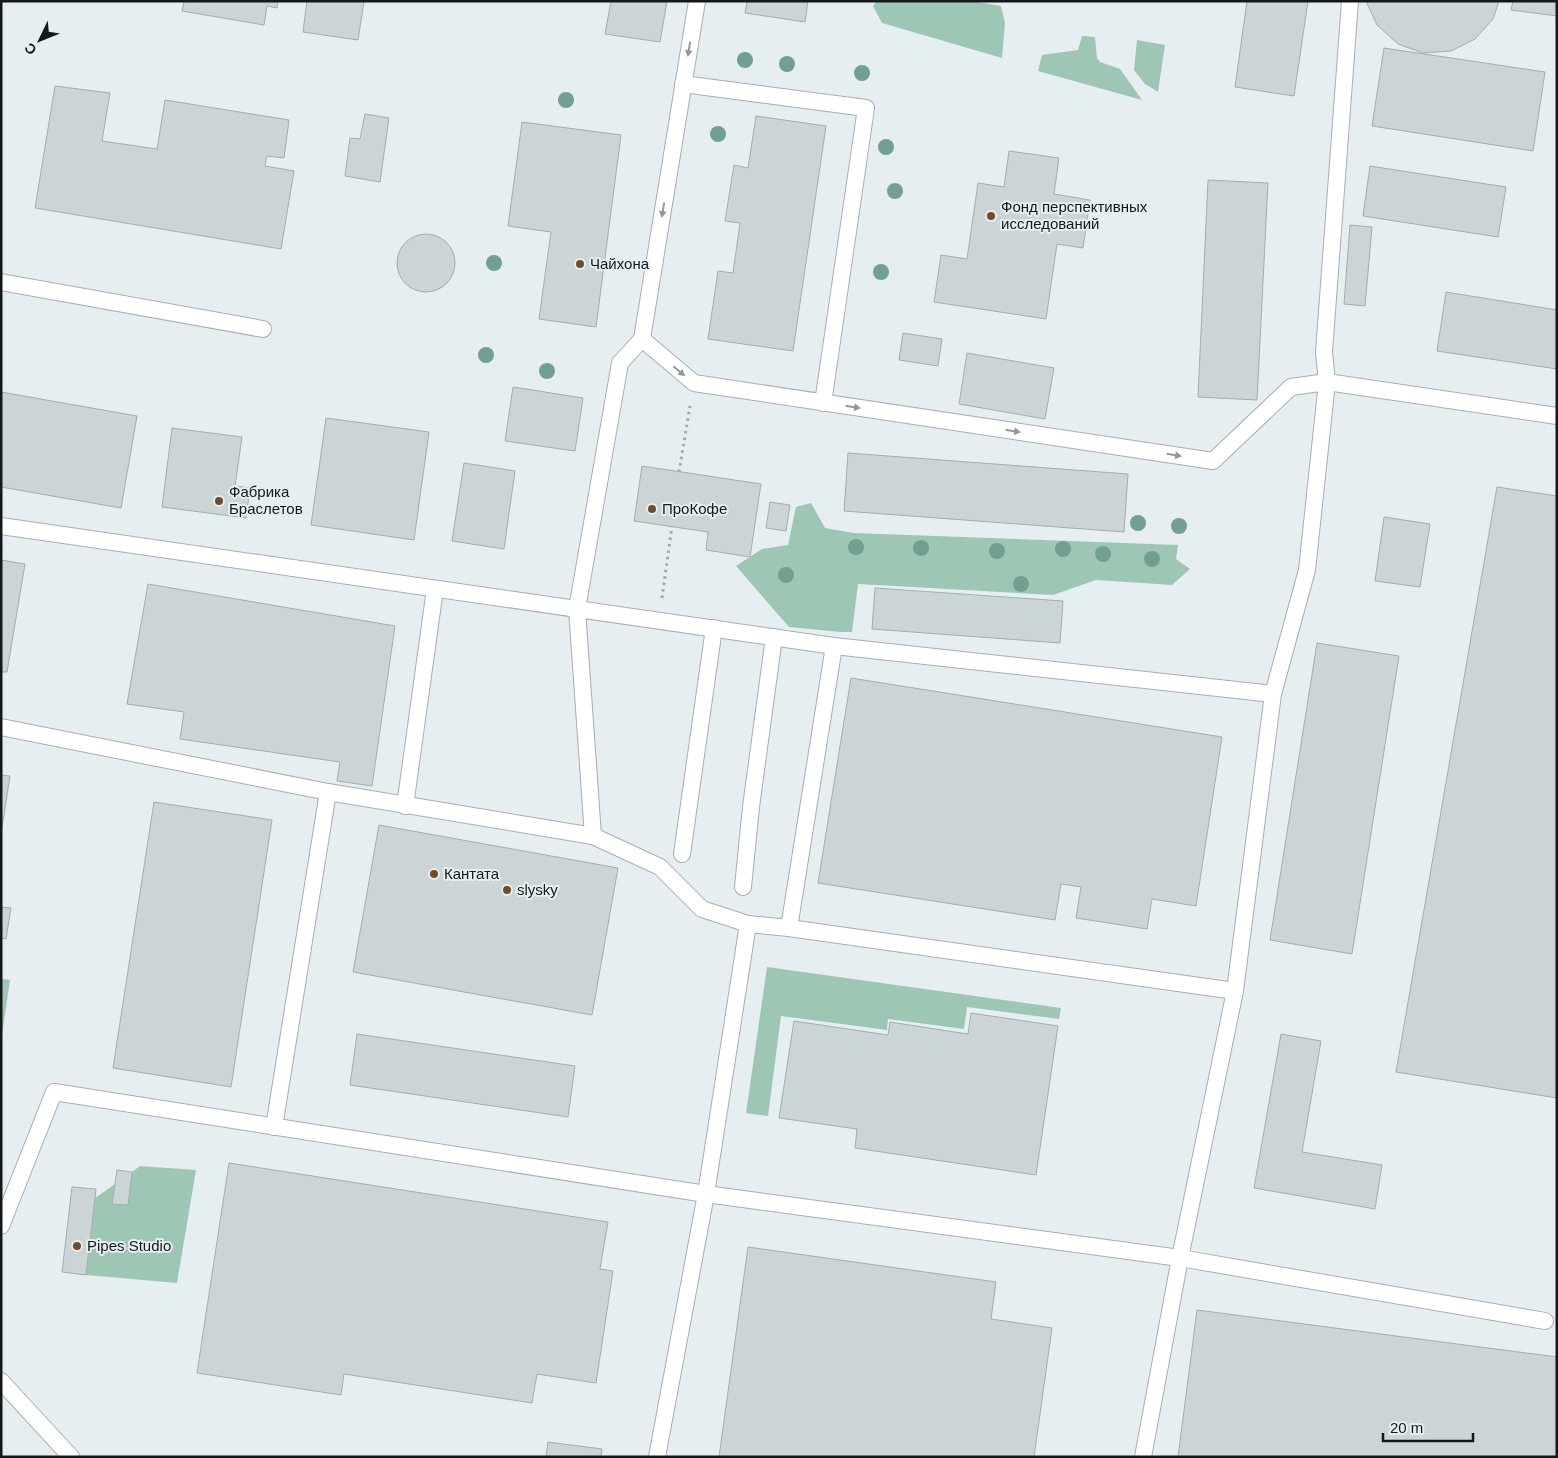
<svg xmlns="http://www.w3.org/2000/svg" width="1558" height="1458" font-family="Arial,sans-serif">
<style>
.green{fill:#9dc7b4}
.building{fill:#cbd5d5;stroke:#a4adad}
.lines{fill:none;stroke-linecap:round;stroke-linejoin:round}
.service-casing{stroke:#a7afb3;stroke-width:18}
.path{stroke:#a2a8ab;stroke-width:3;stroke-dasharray:2.5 4;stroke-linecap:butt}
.service{stroke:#fff;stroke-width:16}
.tree{fill:#71a093}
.oneway{fill:#969798}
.poi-dot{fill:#704d26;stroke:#e6eef2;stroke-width:2}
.labels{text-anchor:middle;stroke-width:4;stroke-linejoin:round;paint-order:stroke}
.poi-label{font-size:15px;fill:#15181a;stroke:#e6eef2;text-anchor:start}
</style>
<rect width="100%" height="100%" fill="#e6eef2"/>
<g class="green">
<path d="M877,1h95l29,5 4,17 -3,35 -120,-35 -9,-17z"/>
<path d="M1082,36l13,1 2,21 3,4 20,7 22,31 -104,-29 4,-16 36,-5z"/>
<path d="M1137,40l28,5 -7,47 -13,-8 -11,-14z"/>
<path d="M811,503l14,25 29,5 324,12 -2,14 14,10 -18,16 -76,-5 -43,15 -195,-11 -6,48h-12l-51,-5 -53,-61 26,-17 26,-4 8,-38z"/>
<path d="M767,967l294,41 -2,11 -92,-12 -3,22 -76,-10 -1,11 -106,-14 -13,100 -22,-3z"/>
<path d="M1,979l9,1 -8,55h-1z"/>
<path d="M140,1166l56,4 -19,113 -91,-8 9,-77 20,-14 -3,19 16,2 4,-33z"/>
</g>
<g class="building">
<path d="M184,1h94l-1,7 -10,-2 -3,19 -82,-14z"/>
<path d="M307,1h57l-6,39 -55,-8z"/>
<path d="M611,1h56l-7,41 -55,-8z"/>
<path d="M747,1h61l-3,21 -60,-9z"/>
<path d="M1247,1h61l-14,95 -59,-9z"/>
<path d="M1366,1h133l-6,18 -18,20 -24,12 -28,2 -25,-9 -21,-19z"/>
<path d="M1513,1h44v15l-46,-6z"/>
<path d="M1384,48l161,24 -12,79 -161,-25z"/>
<path d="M55,86l55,7 -8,48 55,8 8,-49 124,20 -5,38 -17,-2 -2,10 29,5 -13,78 -246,-41z"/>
<path d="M365,114l24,4 -9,64 -35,-6 5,-38 10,1z"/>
<path d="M756,116l70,10 -33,225 -85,-12 10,-68 15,2 7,-50 -15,-2 9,-56 14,3z"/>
<path d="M522,122l99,13 -25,192 -57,-8 12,-87 -43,-6z"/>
<path d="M1009,151l50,7 -5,36 36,6 -7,48 -26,-4 -11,75 -112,-17 7,-47 26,4 11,-76 26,4z"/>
<path d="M1370,166l136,21 -8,50 -135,-21z"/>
<path d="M1208,180l60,3 -11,217 -59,-3z"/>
<path d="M1350,225l22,2 -7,79 -21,-2z"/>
<circle cx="426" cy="263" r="29"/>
<path d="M1446,292l111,18v59l-120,-18z"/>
<path d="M903,333l39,6 -4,27 -39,-6z"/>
<path d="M967,353l87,15 -9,51 -86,-15z"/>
<path d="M513,387l70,11 -8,53 -70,-10z"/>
<path d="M1,392l136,24 -16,92 -120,-21z"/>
<path d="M326,418l103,14 -15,108 -103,-15z"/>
<path d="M172,428l70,9 -7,49 15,2 -4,30 -84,-11z"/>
<path d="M848,453l280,21 -4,58 -280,-21z"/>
<path d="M464,463l51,8 -11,78 -52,-8z"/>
<path d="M642,466l119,18 -11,73 -44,-7 2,-18 -74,-11z"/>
<path d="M1497,487l60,9v602l-161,-26z"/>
<path d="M770,502l20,3 -4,26 -20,-3z"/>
<path d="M1384,517l46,7 -10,63 -45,-6z"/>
<path d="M1,560l24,4 -18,108h-6z"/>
<path d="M148,584l247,42 -23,160 -35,-5 3,-19 -160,-23 4,-27 -57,-8z"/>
<path d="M875,588l188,13 -3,42 -188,-14z"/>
<path d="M1317,643l82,13 -47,298 -82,-14z"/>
<path d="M851,678l371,59 -26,169 -44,-7 -5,30 -71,-11 5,-31 -20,-3 -6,36 -237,-37z"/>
<path d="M1,775l9,1 -9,58z"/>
<path d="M154,802l118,18 -41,267 -118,-19z"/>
<path d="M379,825l239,43 -26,147 -239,-43z"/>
<path d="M1,907l10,1 -5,31 -5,-1z"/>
<path d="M971,1013l87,13 -22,149 -181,-27 2,-19 -78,-11 15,-97 94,14 2,-13 78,12z"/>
<path d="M357,1034l218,32 -7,51 -218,-32z"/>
<path d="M1281,1034l40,7 -19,111 80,13 -7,44 -121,-21z"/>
<path d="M229,1163l379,59 -8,47 13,2 -17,112 -59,-9 -5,29 -188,-29 -3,21 -144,-22z"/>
<path d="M117,1170l15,2 -4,33 -16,-1z"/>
<path d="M72,1187l24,2 -10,86 -24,-3z"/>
<path d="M748,1247l248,35 -5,37 61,9 -18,129h-315z"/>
<path d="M1197,1310l360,47v100h-379z"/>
<path d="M548,1442l54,7 -1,8h-55z"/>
</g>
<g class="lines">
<defs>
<g id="service">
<path d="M1350,1l-26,351 3,30 -20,188 -34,124 -38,297 -55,267 365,63"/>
<path d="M683,84l183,24 -43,295"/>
<path d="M1,282l262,47"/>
<path d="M642,339l52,44 519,78 78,-74 36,-5 230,34"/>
<path d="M1,526l833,120 439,48"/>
<path d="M1,727l327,65 265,44 -16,-227 43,-246 22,-24 55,-338"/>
<path d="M405,806l30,-217"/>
<path d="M593,836l67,31 42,42 46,15"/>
<path d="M682,854l32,-226"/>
<path d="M743,887l8,-80 23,-170"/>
<path d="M789,928l446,63"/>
<path d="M274,1127l54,-335"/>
<path d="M1,1226l53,-134 652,102 474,64 -37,199"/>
<path d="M1,1381l70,76"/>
<path d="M657,1457l49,-263 42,-270 41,4 45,-282"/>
</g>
</defs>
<use href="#service" class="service-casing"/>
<g class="path">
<path d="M679,472l11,-66"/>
<path d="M662,598l10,-72"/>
</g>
<use href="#service" class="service"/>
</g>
<g class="tree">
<circle cx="745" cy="60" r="8"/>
<circle cx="787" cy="64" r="8"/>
<circle cx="862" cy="73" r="8"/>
<circle cx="566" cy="100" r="8"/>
<circle cx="718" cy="134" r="8"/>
<circle cx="886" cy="147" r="8"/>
<circle cx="895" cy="191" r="8"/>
<circle cx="494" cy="263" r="8"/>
<circle cx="881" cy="272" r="8"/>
<circle cx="486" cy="355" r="8"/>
<circle cx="547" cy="371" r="8"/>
<circle cx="1138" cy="523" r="8"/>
<circle cx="1179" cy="526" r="8"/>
<circle cx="856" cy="547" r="8"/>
<circle cx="921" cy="548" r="8"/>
<circle cx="1063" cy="549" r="8"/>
<circle cx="997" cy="551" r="8"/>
<circle cx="1103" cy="554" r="8"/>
<circle cx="1152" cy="559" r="8"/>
<circle cx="786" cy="575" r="8"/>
<circle cx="1021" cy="584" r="8"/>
</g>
<defs><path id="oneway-solid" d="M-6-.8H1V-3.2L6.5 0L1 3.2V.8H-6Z" transform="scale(1.25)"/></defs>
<g class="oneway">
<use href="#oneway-solid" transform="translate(689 49) rotate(99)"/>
<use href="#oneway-solid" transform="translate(663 210) rotate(99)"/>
<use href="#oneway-solid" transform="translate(679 371) rotate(40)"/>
<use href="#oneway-solid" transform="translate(853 407) rotate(9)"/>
<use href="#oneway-solid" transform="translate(1013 431) rotate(9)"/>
<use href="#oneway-solid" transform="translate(1174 455) rotate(9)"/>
</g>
<g class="poi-dot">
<circle cx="991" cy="216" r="5"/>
<circle cx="580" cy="264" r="5"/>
<circle cx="219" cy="501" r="5"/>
<circle cx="652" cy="509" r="5"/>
<circle cx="434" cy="874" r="5"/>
<circle cx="507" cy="890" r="5"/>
<circle cx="77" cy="1246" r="5"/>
</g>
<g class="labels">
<g class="poi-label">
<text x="1001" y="212">Фонд перспективных<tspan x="1001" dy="17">исследований</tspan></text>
<text x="590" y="269">Чайхона</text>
<text x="229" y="497">Фабрика<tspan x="229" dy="17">Браслетов</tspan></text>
<text x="662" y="514">ПроКофе</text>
<text x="444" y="879">Кантата</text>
<text x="517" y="895">slysky</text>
<text x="87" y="1251">Pipes Studio</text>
</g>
</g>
<rect width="1558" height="1458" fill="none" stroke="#15181a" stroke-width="5"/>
<g transform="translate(40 40) rotate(227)" stroke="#e6eef2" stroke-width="4" paint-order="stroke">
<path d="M0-4L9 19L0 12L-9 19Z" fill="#15181a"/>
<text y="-8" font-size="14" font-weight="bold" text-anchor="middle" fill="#15181a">С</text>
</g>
<path d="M1383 1433v8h90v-8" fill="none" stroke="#15181a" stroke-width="2.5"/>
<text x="1390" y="1433" font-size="15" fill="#15181a" stroke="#e6eef2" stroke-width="4" paint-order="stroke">20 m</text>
</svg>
